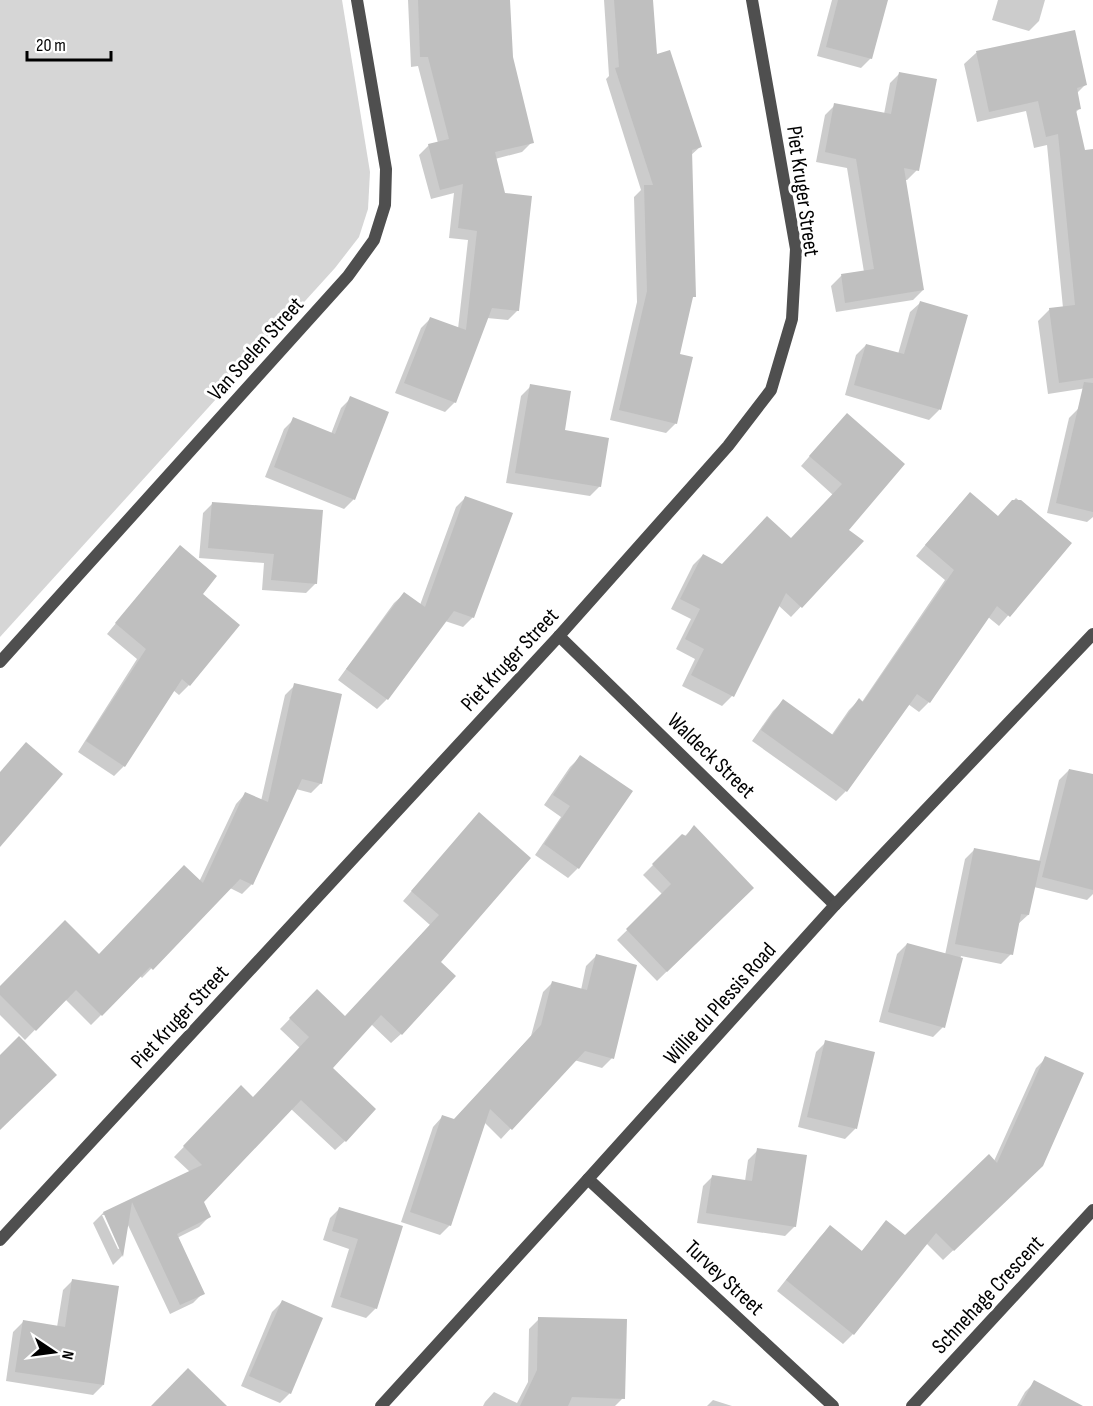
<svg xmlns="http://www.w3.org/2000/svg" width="1093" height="1406" font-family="'Sofia Sans Condensed',sans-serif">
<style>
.green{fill:#d6d6d6}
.shadow{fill:#0003;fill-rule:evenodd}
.building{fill:#bfbfbf}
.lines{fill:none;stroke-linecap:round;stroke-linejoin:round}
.minor{stroke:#4f4f4f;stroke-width:12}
.labels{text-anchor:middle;stroke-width:6;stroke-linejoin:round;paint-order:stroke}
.street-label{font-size:22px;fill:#000;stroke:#fff}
</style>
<rect width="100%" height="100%" fill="#fff"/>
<path class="green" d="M0,0h342l28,172 -2,37 -9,28 -24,31 -335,369z"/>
<g class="shadow">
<path d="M408,0h101l2,57 21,85 -10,10 -27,7 23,151 -10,10 -21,-2 -32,84 -10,10 -50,-19 26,-65 10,-10 27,11 10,-89 -19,-2 5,-45 -23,6 -12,-44 10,-10 9,-2 -20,-77 -7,1z"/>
<path d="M604,0h48l4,56 44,91 -10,9 4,140 -3,3 -13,56 -2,68 -10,10 -56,-13 27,-118 -3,-105 7,-7 -35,-111 3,-3z"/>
<path d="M832,0h54l-15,58 -10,10 -44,-12z"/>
<path d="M998,0h47l-6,21 -10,10 -37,-11z"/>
<path d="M1073,31l12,54 -9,9 4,14 -5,5 9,38 9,-1v237l-45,7 -10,-73 11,-11 14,-2 -16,-163 -13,3 -8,-37 -49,11 -13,-58 12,-11z"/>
<path d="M900,73l17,97 -10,10h-2l18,110 -10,10 -77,12 -5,-26 10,-10 23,-4 -17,-104 -31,-6 9,-47 10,-10 49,9 6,-31z"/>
<path d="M920,303l47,13 -28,94 -10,10 -84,-25 11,-40 10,-10 32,9 12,-42z"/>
<path d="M531,386l69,100 -10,10 -84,-13 15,-87z"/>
<path d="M351,398l3,101 -10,10 -79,-32 19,-48 10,-10 37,15 10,-26z"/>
<path d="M1079,408l14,3v106l-6,5 -40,-9 22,-95z"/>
<path d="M837,425l10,105 15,12 -71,75 -13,-12 -46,91 -10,10 -40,-20 13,-27 -19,-10 15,-30 -20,-10 22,-44 10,-10 19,10 68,-25 43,-45 -32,-29z"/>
<path d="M466,497l7,120 -10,10 -18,-6 -58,78 -10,10 -39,-29 56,-77 10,-9 16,11 36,-98z"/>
<path d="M1016,498l54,46 -71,82 -11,-9 -59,85 -10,10 -11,-8 -62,87 -10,10 -84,-60 21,-30 10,-10 48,35 18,-26 10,-10 3,2 83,-122 -29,-24 44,-52 37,14z"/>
<path d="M213,503l103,80 -10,10 -44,-3 2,-27 -65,-5 4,-45z"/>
<path d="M167,561l33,33 -11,91 -10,10 -6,-5 -49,76 -10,10 -36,-24 59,-93 -30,-25z"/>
<path d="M295,685l26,98 -10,10 -15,-4 -44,95 -10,10 -12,-6 -88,90 -2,-2 -49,49 -26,-26 -40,41 -25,-25v-27l98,-32 101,-74 37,-78 9,-10 16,7 24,-106z"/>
<path d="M580,757l-2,111 -10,10 -33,-23 26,-38 -17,-12 26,-38z"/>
<path d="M1069,770l24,6v118l-6,6 -53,-13 -6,28 -11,10 -6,29 -10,10 -40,-8 -18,71 -10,10 -54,-15 18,-68 10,-10 38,11 20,-96 10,-10 64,13 20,-82z"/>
<path d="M470,824l-31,138 -38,72 -10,9 -20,-19 -40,44 14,73 -10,9 -44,-41 -89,92 7,16 -10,10 -22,11 26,55 -10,10 -23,11 -43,-91 -5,33 -9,9 -20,-42 10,-10 87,-41 -16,-15 67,-69 12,11 47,-51 -20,-19 27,-28 38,17 85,-93 -27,-24zM102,1215h4l15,33 -3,1z"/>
<path d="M694,827l58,61 -95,93 -40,-41 46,-45 -20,-20 39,-39 2,1z"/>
<path d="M596,956l16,102 -10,10 -28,-8 -73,79 -17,-17 -34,103 -10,10 -39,-13 32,-95 9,-10 11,4 78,-85 12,-44 10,-10 28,8 5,-24z"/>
<path d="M826,1042l47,11 -18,76 -10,10 -47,-12 18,-75z"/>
<path d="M1046,1058l-15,118 -88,84 -17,-17 -73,91 -10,10 -66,-53 43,-54 10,-10 31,25 25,-30 19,15 89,-76 42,-93z"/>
<path d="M758,1150l37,76 -10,10 -88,-13 6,-37 10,-10 32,5 3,-21z"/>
<path d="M340,1208l61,19 -25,81 -10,10 -35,-11 18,-58 -26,-9 7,-22z"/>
<path d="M73,1280l30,105 -10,10 -87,-14 7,-49 10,-10 34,5 6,-37z"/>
<path d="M282,1302l8,91 -10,10 -39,-17 31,-74z"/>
<path d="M539,1319l84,79 -8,8h-132l2,-4 9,-10 23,11 11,-21 1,-53z"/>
<path d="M1035,1382l37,24h-55l8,-14z"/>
<path d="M713,1400l19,6h-25z"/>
</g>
<g class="building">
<path d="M418,0h92l3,57 21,86 -39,9 10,41 27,3 -13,115 -27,-3 -36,95 -52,-20 26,-66 36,13 11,-99 -19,-3 5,-44 -23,6 -12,-46 21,-5 -21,-82h-8z"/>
<path d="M614,0h39l4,54 13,-4 32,97 -10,3 4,147h-3l-13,57 13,3 -16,67 -58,-14 28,-119 -3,-106h9l-38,-117 4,-1z"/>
<path d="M838,0h50l-16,59 -46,-12z"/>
<path d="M1075,30l12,55 -10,3 4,21 -5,1 9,40 8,-1v229l-34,5 -10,-75 26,-3 -17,-171 -12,3 -8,-36 -49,11 -13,-61z"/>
<path d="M899,72l38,7 -18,92 -15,-3 20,122 -79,13 -4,-29 33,-5 -18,-110 -31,-7 9,-49 57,11z"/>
<path d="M920,301l48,14 -27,95 -87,-25 12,-41 38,10z"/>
<path d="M1084,382l9,1v129l-37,-9z"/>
<path d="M530,384l41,7 -6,39 44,8 -8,49 -86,-14z"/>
<path d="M350,396l39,16 -34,88 -81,-33 19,-50 42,17z"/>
<path d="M847,413l58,51 -56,66 15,11 -62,67 -16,-15 -52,104 -43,-22 13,-26 -19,-10 15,-30 -20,-10 23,-45 19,10 45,-48 24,22 51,-54 -33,-28z"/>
<path d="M970,492l28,24 14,-16h9l51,43 -62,74 -13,-11 -67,97 -13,-9 -70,98 -86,-62 22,-31 50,36 26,-37 4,4 91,-132 -29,-25z"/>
<path d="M465,496l48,17 -39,105 -20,-7 -66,89 -42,-31 58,-77 21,15z"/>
<path d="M212,502l111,8 -6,74 -46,-4 3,-26 -66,-6z"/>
<path d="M180,545l37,31 -14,18 37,31 -50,61 -8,-7 -57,88 -39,-26 60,-92 -31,-26z"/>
<path d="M294,683l48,11 -20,90 -20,-5 -49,106 -13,-6 -87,91 -3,-3 -48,49 -26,-26 -40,41 -36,-36v-9l65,-66 34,34 85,-89 19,18 42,-91 23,10z"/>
<path d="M26,742l37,32 -63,73v-75z"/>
<path d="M580,755l53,36 -54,78 -35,-25 26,-38 -17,-11z"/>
<path d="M1069,769l24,5v116l-51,-13z"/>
<path d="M479,812l52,46 -90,104 15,14 -54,59 -21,-20 -48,53 43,41 -30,33 -45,-42 -97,102 7,15 -34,17 28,60 -25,11 -48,-103 -9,55 -20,-45 99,-47 -19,-19 58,-61 12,12 56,-60 -20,-19 28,-29 28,27 94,-101 -28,-24z"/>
<path d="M694,825l60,63 -87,84 -41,-43 45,-45 -19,-20 30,-30 4,2z"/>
<path d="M974,848l67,13 -12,54 -8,-1 -8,41 -58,-11z"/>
<path d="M907,943l56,15 -18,70 -57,-16z"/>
<path d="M596,954l41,11 -23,94 -29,-8 -73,79 -22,-21 -39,117 -41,-14 32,-97 12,4 87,-94 11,-44 35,9z"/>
<path d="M19,1036l38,39 -57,55v-75z"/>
<path d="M825,1040l50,12 -18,77 -50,-12z"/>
<path d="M1045,1056l39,17 -41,93 -89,85 -18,-18 -82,102 -68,-55 44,-55 32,26 24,-31 19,15 84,-81 8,9z"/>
<path d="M757,1148l50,7 -11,72 -90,-14 6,-38 40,6z"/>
<path d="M339,1207l64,19 -26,83 -37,-12 18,-58 -26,-8z"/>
<path d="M72,1279l47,7 -15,99 -89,-13 8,-52 42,7z"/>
<path d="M282,1300l41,18 -32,76 -42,-18z"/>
<path d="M538,1317l89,2 -2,80 -53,-2 -4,9h-48l17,-36z"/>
<path d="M188,1368l39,38h-76z"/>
<path d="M1034,1380l49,26h-63z"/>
</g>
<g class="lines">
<g class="minor">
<path d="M559,636l276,269"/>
<path d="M0,662l348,-386 26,-36 11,-35 1,-36 -29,-169"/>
<path d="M588,1179l245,227"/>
<path d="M0,1240l559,-604 169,-190 43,-56 21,-71 4,-70 -44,-249"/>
<path d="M381,1406l207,-227 247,-274 258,-271"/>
<path d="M912,1406l181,-196"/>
</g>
</g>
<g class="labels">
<g class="street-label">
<text transform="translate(804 191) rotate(82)" y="8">Piet Kruger Street</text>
<text transform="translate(255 348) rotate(-48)" y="8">Van Soelen Street</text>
<text transform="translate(509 659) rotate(-47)" y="8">Piet Kruger Street</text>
<text transform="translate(712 755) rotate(44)" y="8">Waldeck Street</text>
<text transform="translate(719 1003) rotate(-48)" y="8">Willie du Plessis Road</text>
<text transform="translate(179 1016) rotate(-47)" y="8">Piet Kruger Street</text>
<text transform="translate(725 1277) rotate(43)" y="8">Turvey Street</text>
<text transform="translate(987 1294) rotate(-47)" y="8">Schnehage Crescent</text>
</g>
</g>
<g transform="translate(54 1352) rotate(103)" stroke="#ffffff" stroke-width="4.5" paint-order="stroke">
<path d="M0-4.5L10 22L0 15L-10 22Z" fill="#000000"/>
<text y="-9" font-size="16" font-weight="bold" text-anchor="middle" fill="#000000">N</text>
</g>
<path d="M27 51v9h84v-9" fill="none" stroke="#000000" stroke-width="3"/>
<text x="36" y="51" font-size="18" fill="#000000" stroke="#ffffff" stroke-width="4.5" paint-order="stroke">20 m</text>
</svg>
